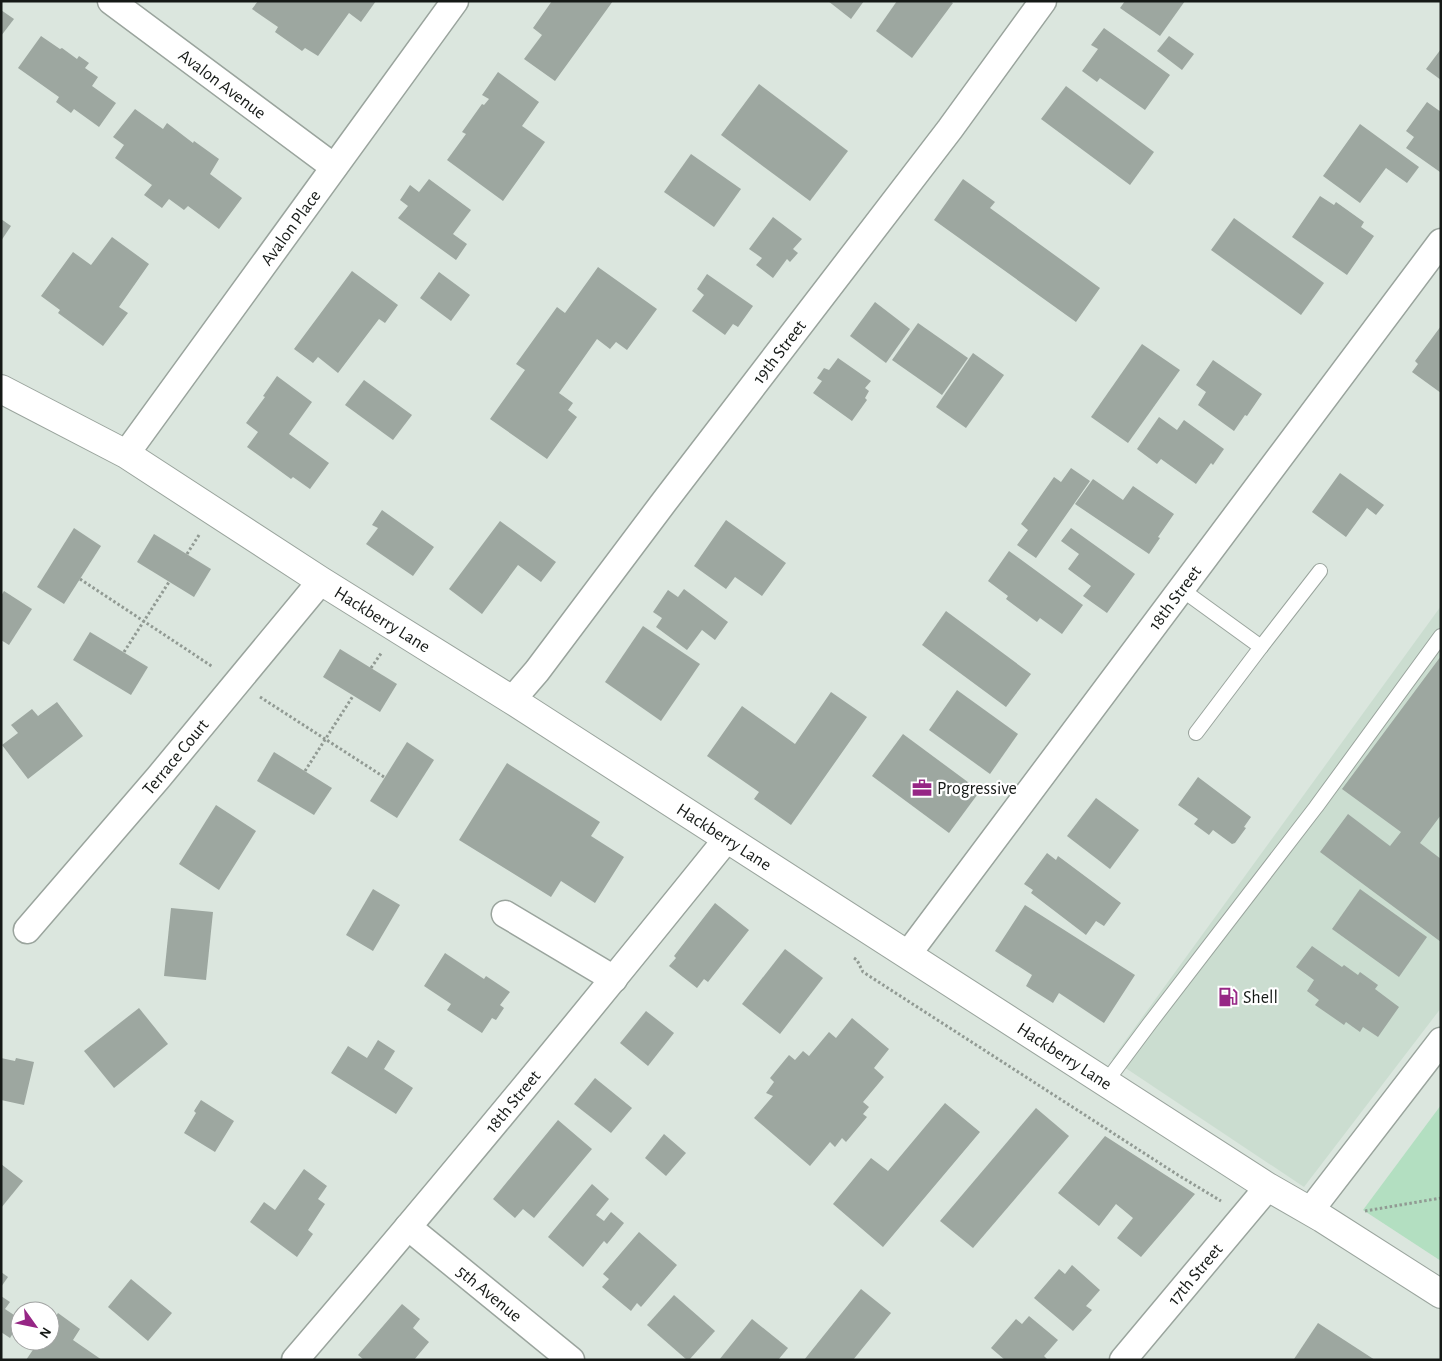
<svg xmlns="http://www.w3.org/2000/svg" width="1442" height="1361" font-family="'Alegreya Sans',sans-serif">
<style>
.built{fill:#cbddd0}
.green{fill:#b3dfc1}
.building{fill:#9da7a0}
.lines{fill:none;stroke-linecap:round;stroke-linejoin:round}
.service-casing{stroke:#9aa49d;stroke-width:16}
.minor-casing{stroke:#9aa49d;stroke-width:29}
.secondary-casing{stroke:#9aa49d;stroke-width:30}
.path{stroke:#919a93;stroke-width:3;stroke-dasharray:2.5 2.5;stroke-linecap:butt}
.service{stroke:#fff;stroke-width:14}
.minor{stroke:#fff;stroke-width:26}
.secondary{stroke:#fff;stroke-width:28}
.labels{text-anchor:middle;stroke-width:4.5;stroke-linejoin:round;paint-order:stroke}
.street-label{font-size:18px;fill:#151916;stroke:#fff}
.poi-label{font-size:18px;fill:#151916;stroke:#fff;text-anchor:start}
</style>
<rect width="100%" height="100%" fill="#dbe6de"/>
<path class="built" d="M1441,606v402l-137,179 -192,-128z"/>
<path class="green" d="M1441,1105v156l-78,-51z"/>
<g class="building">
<path d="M258,1h118l-15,21 -12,-9 -31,43 -13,-8 -3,3 -27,-19 3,-5 -26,-18z"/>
<path d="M552,1h61l-58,80 -31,-22 18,-24 -9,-7z"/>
<path d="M828,1h36l-13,18z"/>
<path d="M897,1h53l3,2 -41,55 -36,-27z"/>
<path d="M1125,1h60l-25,35 -40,-28z"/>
<path d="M1,10l13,9 -13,17z"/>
<path d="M1104,28l66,47 -25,35 -45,-32 -3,4 -15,-11 16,-22 -7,-4z"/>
<path d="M41,36l19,13 2,-1 15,11 2,-3 10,7 -4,5 13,9 -6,9 24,17 -17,24 -25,-18 -3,4 -15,-11 3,-5 -41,-29z"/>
<path d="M1169,36l25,18 -12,16 -25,-19z"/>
<path d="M1441,49v31l-15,-11z"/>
<path d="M498,72l41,30 -17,24 23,16 -42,59 -56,-41 19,-26 -4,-2 20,-28 2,1 5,-6 -7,-4z"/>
<path d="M759,84l89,67 -38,50 -89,-66z"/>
<path d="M1066,86l88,66 -24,33 -89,-66z"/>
<path d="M1427,102l14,10 -1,60 -34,-24 8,-11 -8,-6z"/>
<path d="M135,109l28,20 4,-6 26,20 1,-2 25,18 -9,15 32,24 -23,31 -31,-23 -4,4 -15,-11 -7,9 -18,-13 8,-10 -37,-27 9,-13 -11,-8z"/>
<path d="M1360,124l59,43 -12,16 -21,-15 -26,35 -37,-27z"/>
<path d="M691,154l50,35 -27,38 -50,-35z"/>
<path d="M429,179l42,31 -18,24 14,10 -11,16 -58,-42 10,-12 -8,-6 10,-15 9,7z"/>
<path d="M963,179l32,23 -5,6 110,80 -24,34 -142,-102z"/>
<path d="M1320,196l14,9 2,-3 28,20 -3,5 13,9 -27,39 -55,-38z"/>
<path d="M773,217l29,22 -9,10 5,4 -8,9 -3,-3 -14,19 -17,-13 6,-7 -13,-9z"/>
<path d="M1234,218l90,65 -23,32 -90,-65z"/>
<path d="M1,219l10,7 -10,15z"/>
<path d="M112,237l37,27 -30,43 9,6 -25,33 -45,-33 2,-3 -19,-14 32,-44 18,13z"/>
<path d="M598,267l59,42 -30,41 -11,-8 -6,7 -13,-10 -38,54 14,10 -5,7 9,7 -30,42 -57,-40 35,-49 -9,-6 41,-57 8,6z"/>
<path d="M352,271l46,34 -13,18 -6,-4 -41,54 -20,-16 -5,6 -19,-14z"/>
<path d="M439,272l31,23 -19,26 -31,-23z"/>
<path d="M707,274l46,32 -15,21 -5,-3 -8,11 -33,-24 12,-16 -7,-6z"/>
<path d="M875,302l35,27 -24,34 -36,-27z"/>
<path d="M918,323l50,35 -26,37 -50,-35z"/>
<path d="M1441,326v67l-29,-21 6,-8 -3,-3z"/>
<path d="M1142,344l38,26 -52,73 -37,-26z"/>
<path d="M973,353l31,22 -38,53 -30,-21z"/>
<path d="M838,358l33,23 -6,7 4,3 -4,7 2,2 -15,21 -39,-28 9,-12 -5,-3 7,-10 5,2z"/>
<path d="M1213,360l49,34 -15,22 -2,-1 -11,16 -36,-26 8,-13 -10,-7z"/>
<path d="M277,376l35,26 -23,32 40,29 -19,26 -17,-12 -2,2 -44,-32 11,-15 -12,-9 19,-26 -2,-1z"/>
<path d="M364,380l48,35 -19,25 -48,-35z"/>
<path d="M1159,417l18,13 7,-10 40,29 -11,16 -2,-2 -15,21 -35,-25 -4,5 -20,-15z"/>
<path d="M1071,468l19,13 -54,77 -19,-13 11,-15 -7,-6 33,-47 7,5z"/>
<path d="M1340,473l44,32 -8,10 -9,-7 -21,29 -34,-25z"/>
<path d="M1093,479l30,21 10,-14 41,28 -16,23 2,1 -11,16 -74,-50z"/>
<path d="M382,510l52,37 -21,29 -47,-32 12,-16 -6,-3z"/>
<path d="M726,520l60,43 -24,33 -27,-19 -9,12 -32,-23z"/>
<path d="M500,521l56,41 -15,20 -23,-17 -36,49 -33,-25z"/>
<path d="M74,528l27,18 -37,58 -27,-17z"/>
<path d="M1071,528l64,46 -28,39 -24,-17 8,-10 -23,-17 11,-15 -18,-13z"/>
<path d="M154,534l57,35 -17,28 -57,-35z"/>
<path d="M1009,551l74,54 -21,29 -22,-16 -3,4 -31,-23 2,-3 -20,-15z"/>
<path d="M684,589l44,33 -13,18 -13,-10 -15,20 -31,-23 6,-9 -9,-6 15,-22 10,7z"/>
<path d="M4,591l28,18 -23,36 -8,-5v-44z"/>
<path d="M946,611l85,63 -25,33 -84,-62z"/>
<path d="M643,626l57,38 -39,57 -56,-39z"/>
<path d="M90,632l58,35 -17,28 -58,-35z"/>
<path d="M340,649l57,35 -17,28 -57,-35z"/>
<path d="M1441,656v159l-21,28 21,16v83l-121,-90 28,-38 42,32 11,-14 -59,-43z"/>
<path d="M957,690l61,44 -28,40 -61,-44z"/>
<path d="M831,692l36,25 -76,108 -37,-26 5,-7 -52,-36 35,-50 53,38z"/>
<path d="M57,702l26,34 -55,43 -26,-34 16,-12 -7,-8 21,-16 6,7z"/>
<path d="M903,734l77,57 -31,42 -77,-57z"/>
<path d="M407,742l27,18 -37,58 -27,-17z"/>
<path d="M274,752l58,36 -18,27 -57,-34z"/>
<path d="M507,763l93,59 -9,14 33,21 -29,46 -34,-22 -10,16 -92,-57z"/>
<path d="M1198,777l53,40 -7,10 2,1 -11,15 -3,1 -19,-14 -4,5 -15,-11 4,-5 -20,-14z"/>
<path d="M1096,798l43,32 -29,39 -43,-33z"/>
<path d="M216,805l40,26 -37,59 -40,-26z"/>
<path d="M1047,853l9,7 2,-4 63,47 -17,23 -8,-5 -10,14 -55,-42 2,-3 -9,-6z"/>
<path d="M373,889l27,16 -27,46 -27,-16z"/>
<path d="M1360,889l67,48 -28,40 -67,-48z"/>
<path d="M715,903l34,27 -41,52 -4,-3 -7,9 -28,-22 7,-8 -2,-2z"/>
<path d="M1025,905l110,70 -31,48 -45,-30 -6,10 -27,-17 6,-11 -37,-24z"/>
<path d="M171,908l42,4 -7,68 -42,-4z"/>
<path d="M1312,946l30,21 2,-2 14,10 2,-3 18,13 -3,4 24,18 -21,30 -15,-10 -3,5 -14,-10 -2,3 -29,-20 4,-5 -12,-9 7,-11 -18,-13z"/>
<path d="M785,949l38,29 -43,56 -38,-30z"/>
<path d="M445,953l39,26 2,-3 24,16 -10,13 4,3 -8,12 -4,-2 -10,15 -35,-23 4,-6 -27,-18z"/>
<path d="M139,1008l29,36 -54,44 -30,-37z"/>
<path d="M646,1011l28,22 -26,33 -28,-23z"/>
<path d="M852,1018l37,31 -15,19 10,9 -21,25 6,5 -6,7 4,3 -21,25 -4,-4 -7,9 -5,-5 -20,24 -56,-48 19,-22 -7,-3 8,-11 -4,-4 19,-23 6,5 8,-9 6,5 20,-24 7,6z"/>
<path d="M378,1040l17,11 -11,18 29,19 -17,26 -65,-41 17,-27 19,12z"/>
<path d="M1,1058l14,3 1,-3 18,4 -10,43 -23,-5z"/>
<path d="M595,1078l37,30 -21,25 -37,-29z"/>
<path d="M201,1100l33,21 -19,31 -31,-19 12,-20 -2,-2z"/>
<path d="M945,1103l35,29 -97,115 -50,-43 38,-46 17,13z"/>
<path d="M1036,1108l33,28 -96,112 -33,-27z"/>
<path d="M558,1120l34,29 -58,69 -11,-9 -8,9 -22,-19z"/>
<path d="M664,1134l22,19 -20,23 -21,-18z"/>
<path d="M1105,1136l90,58 -54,63 -24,-19 16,-20 -17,-14 -17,22 -41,-33z"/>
<path d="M1,1164l22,17 -22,27z"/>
<path d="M304,1169l23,17 -9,13 7,5 -17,26 5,4 -16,23 -47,-35 14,-20 11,8z"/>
<path d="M592,1184l17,15 -13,16 8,6 7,-9 13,11 -17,21 -3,-3 -21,26 -35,-30z"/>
<path d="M639,1232l38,33 -36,42 -4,-4 -6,8 -29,-24 7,-8 -6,-5z"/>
<path d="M1072,1265l28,25 -14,16 6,4 -19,21 -39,-33 25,-29 6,5z"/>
<path d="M1,1272l7,5 -7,10z"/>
<path d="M131,1279l41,34 -24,28 -40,-34z"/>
<path d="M861,1289l30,24 -38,47h-49z"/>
<path d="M674,1295l41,36 -26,29h-2l-40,-35z"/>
<path d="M1,1296l9,6 -5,7 15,10v3l-10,16 -9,-6z"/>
<path d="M402,1304l18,15 -7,9 16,14 -15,18h-50l-6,-5z"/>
<path d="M58,1313l22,16 -7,11 29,20h-76l13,-19h11v-16z"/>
<path d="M1029,1316l29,24 -14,16 4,4h-43l-14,-12 25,-29 6,5z"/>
<path d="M752,1319l36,29 -10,12h-59z"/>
<path d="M1318,1323l57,37 -81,-1z"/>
</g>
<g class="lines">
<defs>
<g id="service">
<path d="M1181,589l80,58 -65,86"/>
<path d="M1261,647l59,-76"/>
<path d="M1106,1082l44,-59 166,-216 125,-171"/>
</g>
<g id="minor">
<path id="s1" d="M111,1l223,166"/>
<path id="s2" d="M126,454l329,-453"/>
<path id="s3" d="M512,700l25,-29 127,-169 286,-373 93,-128"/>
<path d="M505,914l109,65"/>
<path id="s4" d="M27,930l131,-152 163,-197"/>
<path id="s5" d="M908,954l533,-712"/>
<path d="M1310,1211l131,-170"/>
<path id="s6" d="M408,1227l163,133"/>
<path id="s7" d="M295,1360c147,-171 290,-345 431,-520"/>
<path id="s8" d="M1123,1360l145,-173"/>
</g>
<g id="secondary">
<path id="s9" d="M1,389l125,65 195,127 191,119 756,487 54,31 119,76"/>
</g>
</defs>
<use href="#service" class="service-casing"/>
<use href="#minor" class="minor-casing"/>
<use href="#secondary" class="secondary-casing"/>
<g class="path">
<path d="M187,554l12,-19"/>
<path d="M80,579l133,88"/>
<path d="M124,652l45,-70"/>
<path d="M371,668l11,-16"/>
<path d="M260,697l124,80"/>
<path d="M305,771l48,-75"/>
<path d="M854,958l3,2 6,12 315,203 43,26"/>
<path d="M1365,1211l76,-13"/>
</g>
<use href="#service" class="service"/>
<use href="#minor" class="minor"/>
<use href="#secondary" class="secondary"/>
</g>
<defs>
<symbol id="office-bare" viewBox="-9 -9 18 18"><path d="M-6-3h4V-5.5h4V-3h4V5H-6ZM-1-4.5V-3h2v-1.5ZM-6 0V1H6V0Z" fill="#962685" stroke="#fff" stroke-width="2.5" paint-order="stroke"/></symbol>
<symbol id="fuel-bare" viewBox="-9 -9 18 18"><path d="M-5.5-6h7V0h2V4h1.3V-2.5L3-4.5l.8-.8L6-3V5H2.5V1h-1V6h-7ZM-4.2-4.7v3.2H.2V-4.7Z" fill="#962685" stroke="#fff" stroke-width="2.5" paint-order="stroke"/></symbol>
</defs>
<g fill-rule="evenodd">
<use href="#office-bare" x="908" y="774" width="28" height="28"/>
<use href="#fuel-bare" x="1214" y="983" width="28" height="28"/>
</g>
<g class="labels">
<g class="street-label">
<text dy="6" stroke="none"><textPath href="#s1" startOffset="139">Avalon Avenue</textPath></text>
<text dy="6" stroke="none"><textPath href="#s2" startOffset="280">Avalon Place</textPath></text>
<text dy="6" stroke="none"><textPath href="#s3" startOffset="439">19th Street</textPath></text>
<text dy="6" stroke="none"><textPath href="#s5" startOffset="445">18th Street</textPath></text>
<text dy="6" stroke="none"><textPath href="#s9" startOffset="446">Hackberry Lane</textPath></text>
<text dy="6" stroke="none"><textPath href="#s4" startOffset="228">Terrace Court</textPath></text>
<text dy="6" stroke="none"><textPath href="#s9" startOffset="851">Hackberry Lane</textPath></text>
<text dy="6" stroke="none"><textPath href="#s9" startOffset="1256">Hackberry Lane</textPath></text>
<text dy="6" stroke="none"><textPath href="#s7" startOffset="338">18th Street</textPath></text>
<text dy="6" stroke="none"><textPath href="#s8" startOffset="112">17th Street</textPath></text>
<text dy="6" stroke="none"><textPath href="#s6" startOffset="105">5th Avenue</textPath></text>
</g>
<g class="poi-label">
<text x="937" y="794">Progressive</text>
<text x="1243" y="1003">Shell</text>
</g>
</g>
<rect width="1442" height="1361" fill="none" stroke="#151916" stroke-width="5"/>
<g transform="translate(35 1326) rotate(123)"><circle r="24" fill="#ffffff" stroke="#a1a3a2"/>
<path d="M0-4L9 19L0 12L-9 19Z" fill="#962685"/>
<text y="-8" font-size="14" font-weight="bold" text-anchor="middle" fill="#151916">N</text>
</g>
</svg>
